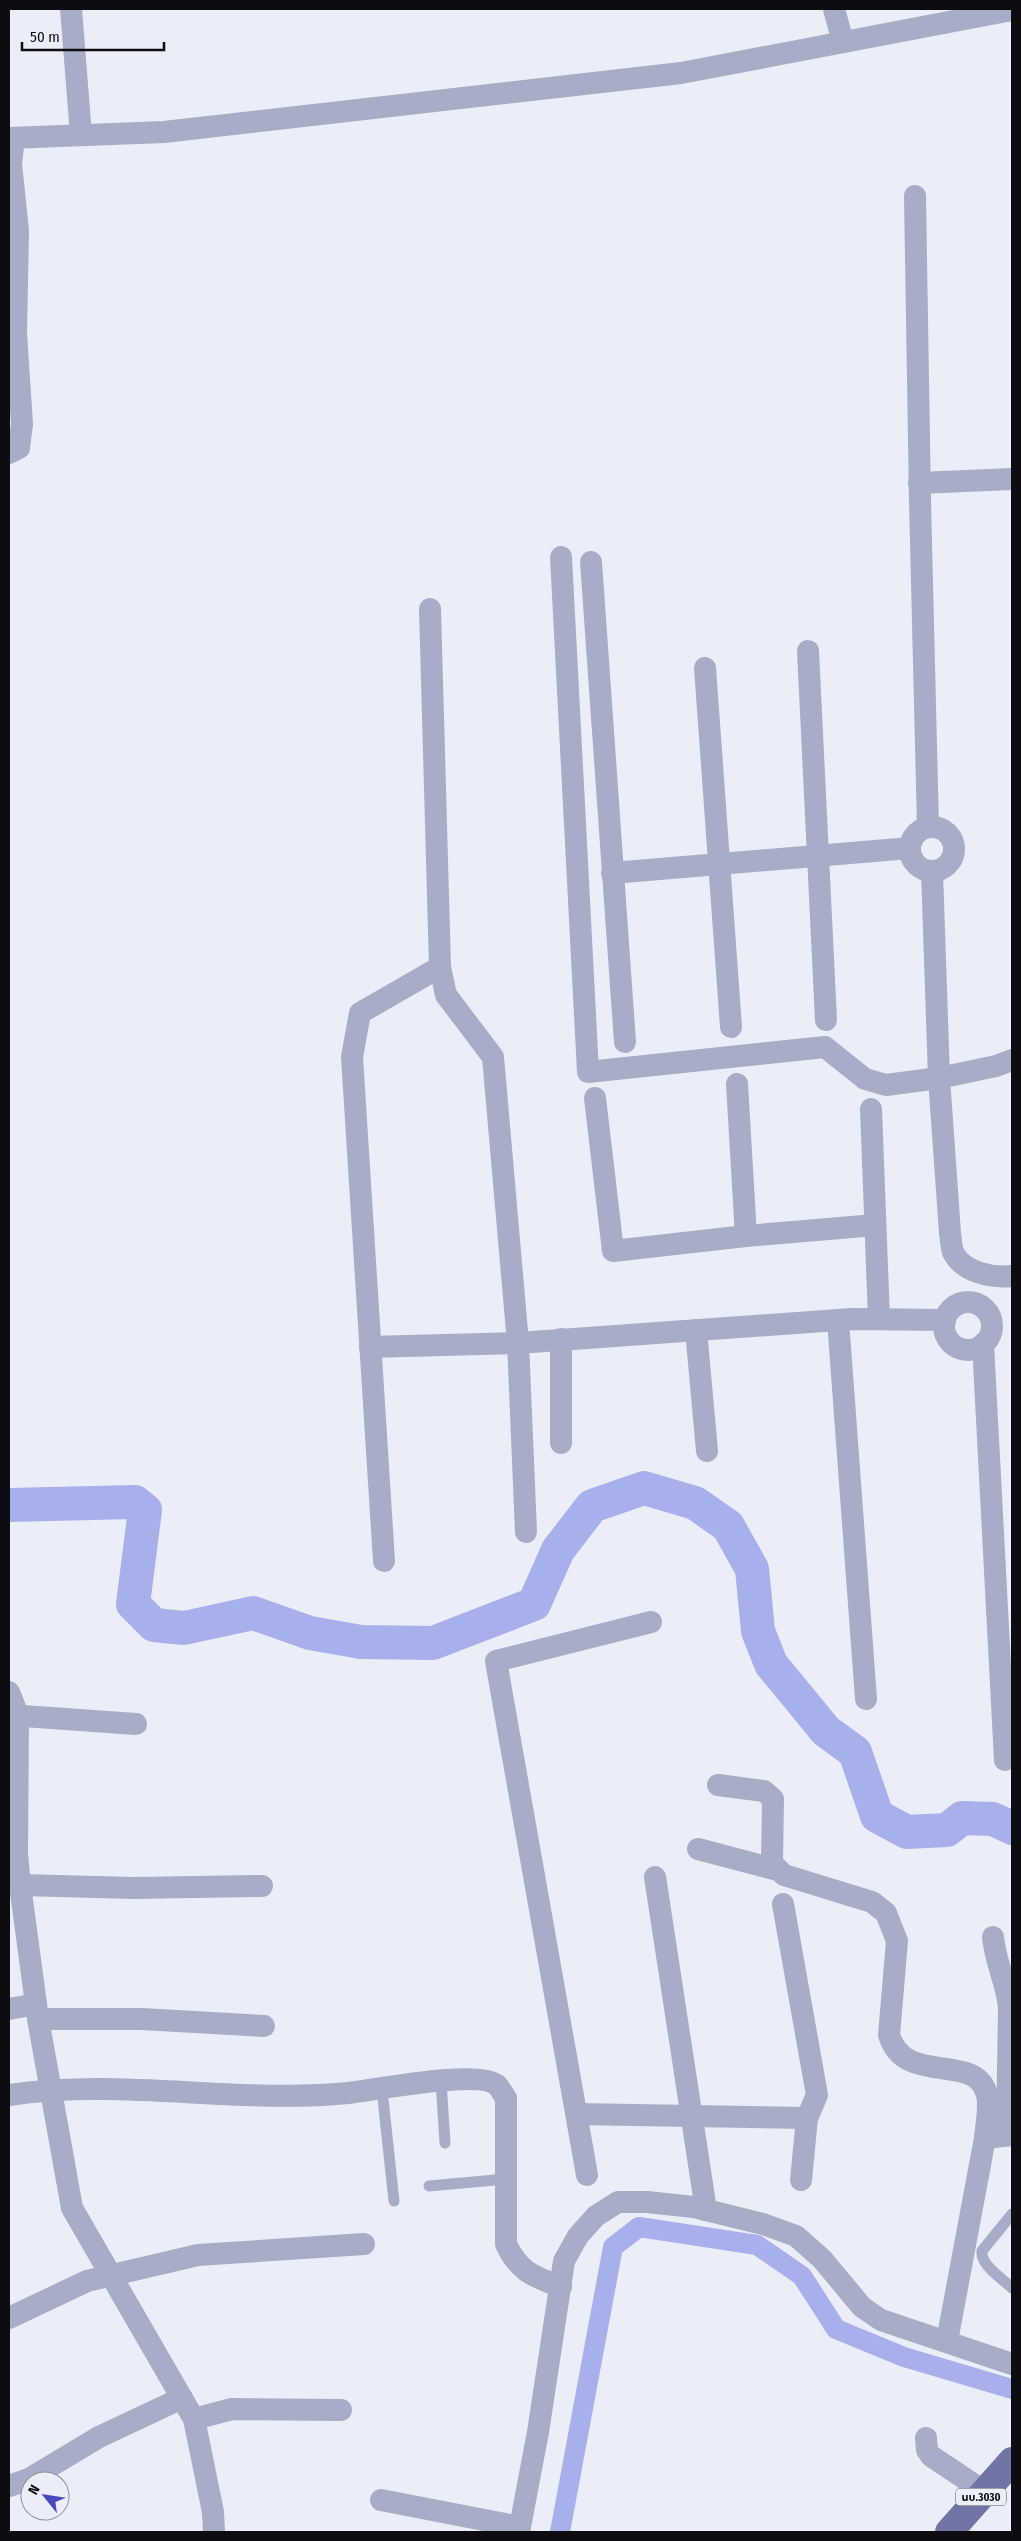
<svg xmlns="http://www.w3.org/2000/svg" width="1021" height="2541" font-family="'Fira Sans Condensed','Noto Sans Thai',sans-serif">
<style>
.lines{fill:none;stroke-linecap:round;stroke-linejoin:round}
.canal{stroke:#a8b0ec;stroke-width:20}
.river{stroke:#a8b0ec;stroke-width:34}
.lane{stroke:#a8adc7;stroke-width:11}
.street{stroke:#a8adc7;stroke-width:22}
.primary{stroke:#6f75a5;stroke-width:28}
.labels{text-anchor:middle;stroke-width:5;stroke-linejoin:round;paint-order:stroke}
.shield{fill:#ebedf9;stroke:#505057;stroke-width:1}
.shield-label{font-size:11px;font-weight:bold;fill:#0d0d11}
</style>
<rect width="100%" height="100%" fill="#ebedf9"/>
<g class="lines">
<path class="canal" d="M560,2532l53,-285 26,-20 118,18 45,31 34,53 68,28 108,32"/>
<path class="river" d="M9,1505l126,-3 10,8 -12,94 21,21 30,3 69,-15 57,20 51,9 72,1 101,-39 24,-54 34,-44 52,-18 51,15 33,23 24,43 6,62 13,33 55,67 29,21 22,64 30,16 40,-2 15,-12 31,1 19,9"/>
<g class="lane">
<path d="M441,2081l4,62"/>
<path d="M382,2090l12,111"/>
<path d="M429,2186l77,-7"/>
<path d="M1012,2214l-30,37c-2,14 21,28 30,37"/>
</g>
<g class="street">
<path d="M71,9l10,126"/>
<path d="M834,9l9,33"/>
<path d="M9,138l155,-6 517,-59 331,-63"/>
<path d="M915,196l5,305 8,326"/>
<path d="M9,453l10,-5 3,-24 -6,-91 2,-102 -7,-67 3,-26"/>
<path d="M919,483l93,-4"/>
<path d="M561,557l27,515 237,-25 40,32 21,6 53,-7 57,-12 16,-6"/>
<path d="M591,562l34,480"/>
<path d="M430,609l10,358 6,28 47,62 25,286 8,189"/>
<path d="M808,651l18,369"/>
<path d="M705,668l26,359"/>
<circle cx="932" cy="849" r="22"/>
<path d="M932,871l7,207 11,155c1,5 1,13 3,19 10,21 40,26 59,24"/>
<path d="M612,873l298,-25"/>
<path d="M737,1084l9,152"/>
<path d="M595,1098l18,153 133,-15 129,-11"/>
<path d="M871,1109l8,210"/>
<circle cx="968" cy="1326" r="24"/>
<path d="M838,1320l28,379"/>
<path d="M696,1330l11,121"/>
<path d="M983,1344l22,416"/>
<path d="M370,1347l148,-4 334,-24 93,1"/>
<path d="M561,1443v-104"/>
<path d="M384,1561l-32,-504 8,-44 80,-46"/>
<path d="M9,1692l9,23 -1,139 3,31 18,134 34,189 122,211 19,93 1,20"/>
<path d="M9,1715l127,9"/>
<path d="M718,1785l46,6 9,8 -1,64 12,12 88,27 14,11 11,28 -8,94c16,53 87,15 98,60 3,12 -1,30 -2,43"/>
<path d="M698,1849l80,21"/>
<path d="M655,1877l51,333"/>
<path d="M20,1885l114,3 128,-2"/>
<path d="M783,1904l34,191 -10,23 -6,62"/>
<path d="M993,1937c2,25 14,46 16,71l-2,127"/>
<path d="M9,2009l27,-5"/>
<path d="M38,2019h104l122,7"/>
<path d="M9,2095c113,-17 226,9 339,-2 28,-3 130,-24 149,-8 3,3 6,9 9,13v146c13,28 27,32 55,43"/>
<path d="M577,2114l230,4"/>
<path d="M587,2175l-91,-514 155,-39"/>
<path d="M9,2318l78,-37 111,-26 166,-11"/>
<path d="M947,2341l38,-203 27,-3"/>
<path d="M194,2419l38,-10 109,1"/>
<path d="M926,2438l1,12 4,6 54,36"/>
<path d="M9,2486l20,-7 70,-42 83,-39"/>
<path d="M381,2500l139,27"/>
<path d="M519,2532l19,-100 26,-171 14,-25 18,-20 22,-14h29l47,5 69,17 33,12 26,23 40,48 19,13 131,44"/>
</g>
<path class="primary" d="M949,2532l63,-71"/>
</g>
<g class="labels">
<rect class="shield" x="956" y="2488.5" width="50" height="17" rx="4"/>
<g class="shield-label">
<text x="981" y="2501">นบ.3030</text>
</g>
</g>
<rect width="1021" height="2541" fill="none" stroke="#0d0d11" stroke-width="20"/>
<g transform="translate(45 2496) rotate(300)"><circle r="24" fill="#ebedf9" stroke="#92939c"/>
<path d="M0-4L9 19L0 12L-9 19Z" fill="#4b48bf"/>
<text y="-8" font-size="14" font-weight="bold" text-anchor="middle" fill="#0d0d11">N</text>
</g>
<path d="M22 42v8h142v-8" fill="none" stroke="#0d0d11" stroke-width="2.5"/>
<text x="30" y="42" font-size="15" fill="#0d0d11" stroke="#ebedf9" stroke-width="4" paint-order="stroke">50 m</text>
</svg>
